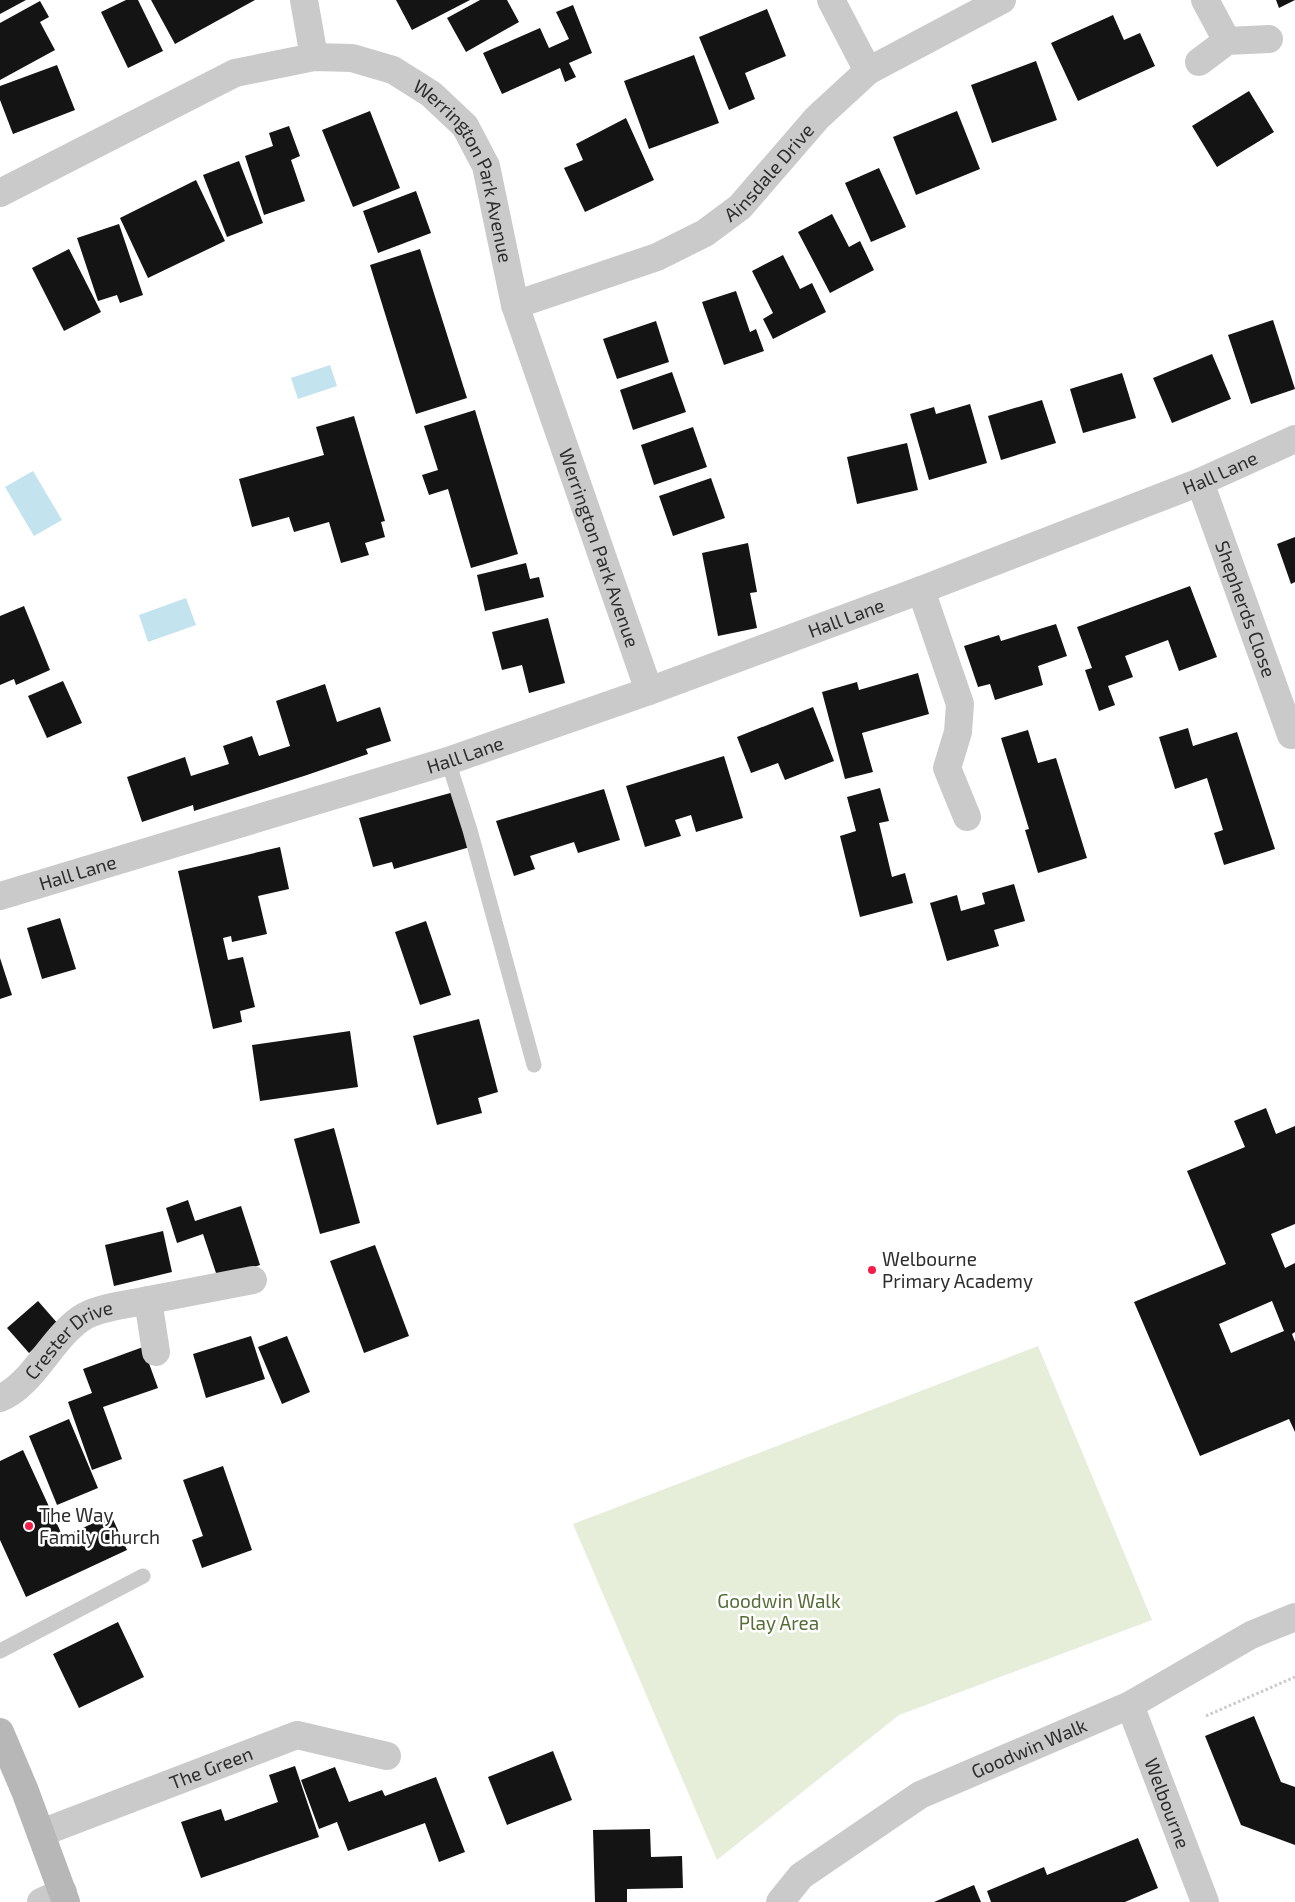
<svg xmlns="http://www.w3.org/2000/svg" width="1295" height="1902" font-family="'Exo 2',sans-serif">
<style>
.green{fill:#e6edd9}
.water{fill:#c3e3ef}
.building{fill:#141414;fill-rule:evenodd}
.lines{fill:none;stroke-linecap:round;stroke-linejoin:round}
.path{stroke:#cacaca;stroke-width:3;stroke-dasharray:2.5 2.5;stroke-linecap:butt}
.lane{stroke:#cacaca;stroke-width:15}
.street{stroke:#cacaca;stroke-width:28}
.secondary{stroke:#b7b7b7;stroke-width:28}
.poi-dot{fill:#f61d48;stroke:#fff;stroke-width:2}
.labels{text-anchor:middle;stroke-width:5;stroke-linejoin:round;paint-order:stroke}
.street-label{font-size:19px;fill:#2d2d2d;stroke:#fff}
.poi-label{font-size:19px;fill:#2d2d2d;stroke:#fff;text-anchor:start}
.park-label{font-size:19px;fill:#576d36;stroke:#fff}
</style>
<rect width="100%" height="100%" fill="#fff"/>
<path class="green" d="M1038,1346l114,274 -253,95 -182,145 -144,-336z"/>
<g class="water">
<path d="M330,365l7,21 -39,13 -7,-21z"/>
<path d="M33,471l29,49 -28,16 -29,-49z"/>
<path d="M186,598l10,27 -48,17 -9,-27z"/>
</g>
<g class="building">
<path d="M0,0h26l-26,14z"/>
<path d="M126,0h12l25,51 -35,17 -27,-56z"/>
<path d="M151,0h104l-80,44z"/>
<path d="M396,0h74l-58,30z"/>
<path d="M480,0h27l12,22 -53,30 -19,-34z"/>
<path d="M1276,0h19l-16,8z"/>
<path d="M40,1l9,16 -9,5 15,28 -55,30v-57z"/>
<path d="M573,5l19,48 -23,10 7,14 -11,5 -5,-14 -58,26 -19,-41 57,-25 9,20 20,-9 -13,-27z"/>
<path d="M767,9l19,47 -41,17 10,26 -26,11 -30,-73z"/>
<path d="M1113,15l11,25 16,-7 15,33 -77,35 -27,-58z"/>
<path d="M694,55l25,68 -70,26 -25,-68z"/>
<path d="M1036,61l21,59 -65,23 -21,-58z"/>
<path d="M57,65l18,45 -62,24 -13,-34v-14z"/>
<path d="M1249,91l25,41 -57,35 -25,-41z"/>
<path d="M370,111l30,77 -47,19 -31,-77z"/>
<path d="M957,111l23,58 -64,26 -23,-58z"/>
<path d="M626,118l28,62 -69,32 -21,-44 19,-8 -7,-16z"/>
<path d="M289,126l11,30 -9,4 14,41 -41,14 -19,-59 28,-10 -4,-13z"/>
<path d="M239,161l24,62 -36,14 -24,-62z"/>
<path d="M879,168l27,59 -35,15 -26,-59z"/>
<path d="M196,180l29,61 -77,37 -28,-60z"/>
<path d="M416,191l15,42 -53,20 -15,-42z"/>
<path d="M832,214l17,33 11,-6 14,29 -44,23 -32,-61z"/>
<path d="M119,224l24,71 -23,8 -3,-8 -19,6 -21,-63z"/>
<path d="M69,249l32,63 -37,19 -32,-63z"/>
<path d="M420,249l47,149 -51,16 -46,-149z"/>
<path d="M783,255l17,34 12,-6 14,29 -53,27 -10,-20 10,-6 -21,-42z"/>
<path d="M736,291l14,41 6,-3 8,22 -40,14 -22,-63z"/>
<path d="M1273,320l22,69 -44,15 -23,-69z"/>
<path d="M656,321l13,41 -52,17 -14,-40z"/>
<path d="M1212,354l19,45 -59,24 -19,-45z"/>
<path d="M672,372l14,40 -53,18 -13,-40z"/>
<path d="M1122,373l14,45 -53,15 -13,-44z"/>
<path d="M1042,400l14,43 -55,17 -13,-44z"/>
<path d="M970,404l17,59 -58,17 -19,-66 24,-7 2,7z"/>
<path d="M475,410l43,144 -47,14 -23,-79 -19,6 -7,-20 16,-5 -14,-44z"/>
<path d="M354,416l31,105 -4,1 4,15 -20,6 4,12 -28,8 -12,-41 -35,10 -5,-15 -37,10 -13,-48 85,-24 -8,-28z"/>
<path d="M693,427l14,40 -53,18 -13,-40z"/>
<path d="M907,443l11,47 -61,14 -10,-47z"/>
<path d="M711,478l14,40 -52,18 -14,-40z"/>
<path d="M1295,537v45l-4,2 -14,-40z"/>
<path d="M748,543l9,49 -7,1 7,35 -39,8 -16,-83z"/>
<path d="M526,563l4,16 9,-2 5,20 -59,14 -8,-36z"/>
<path d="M1190,586l27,71 -38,14 -11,-31 -43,16 8,21 -25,9 7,19 -16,6 -14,-41 7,-2 -15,-41z"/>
<path d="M24,606l26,64 -34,15 -2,-6 -14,6v-69z"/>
<path d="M548,618l17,65 -36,10 -7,-28 -20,5 -10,-38z"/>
<path d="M1056,624l11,32 -29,10 5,19 -48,15 -5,-16 -12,3 -14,-41 35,-11 2,6z"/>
<path d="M918,673l11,41 -67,19 11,39 -28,7 -23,-87 35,-10 2,8z"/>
<path d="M63,681l19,42 -35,15 -19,-42z"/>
<path d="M325,684l12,38 43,-15 11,34 -25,8 2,5 -61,21 -113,36 -1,-6 -51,17 -15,-45 58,-20 6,19 38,-12 -6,-18 29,-10 7,20 31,-10 -14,-45z"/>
<path d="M813,707l21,54 -49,19 -7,-17 -27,10 -14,-36z"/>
<path d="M1188,728l5,18 44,-14 38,117 -51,16 -10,-32 9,-3 -16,-52 -32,11 -16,-52z"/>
<path d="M1028,730l10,33 18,-5 31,100 -49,15 -13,-43 4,-1 -28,-91z"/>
<path d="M724,756l19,62 -47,14 -5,-17 -16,5 6,16 -36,11 -19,-61z"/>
<path d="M880,788l9,33 -10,2 13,54 13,-4 8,30 -53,14 -20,-81 16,-5 -9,-34z"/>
<path d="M604,789l16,51 -42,13 -4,-11 -44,14 5,13 -21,7 -18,-55z"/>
<path d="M454,792l16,55 -76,22 -2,-7 -19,5 -14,-49z"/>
<path d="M280,847l9,42 -31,7 9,38 -35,8 -1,-6 -8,2 5,22 15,-3 12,50 -15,4 2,11 -29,7 -35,-158z"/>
<path d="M1014,884l11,37 -31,9 5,16 -52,15 -17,-58 27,-8 4,16 24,-7 -3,-11z"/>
<path d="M60,918l16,51 -34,10 -15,-51z"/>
<path d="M426,921l25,74 -31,10 -25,-73z"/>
<path d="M0,958l12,37 -12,4z"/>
<path d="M479,1019l19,73 -20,6 4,15 -45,12 -24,-89z"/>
<path d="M350,1031l8,56 -98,14 -8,-56z"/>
<path d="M1266,1108l10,26 19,-8v98l-24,10 14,34 10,-5v69l-3,2 3,8v90l-6,-13 -89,37 -66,-154 92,-38 -39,-93 58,-24 -11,-26zM1272,1301l12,30 -53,22 -12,-29z"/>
<path d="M334,1128l26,95 -40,11 -26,-95z"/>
<path d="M188,1200l7,21 46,-15 19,59 -42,14 -15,-45 -26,9 -11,-35z"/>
<path d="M163,1231l9,41 -58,14 -9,-41z"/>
<path d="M375,1245l34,91 -45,17 -34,-92z"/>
<path d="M38,1301l21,24 -30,28 -22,-25z"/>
<path d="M251,1336l14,43 -59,19 -13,-44z"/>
<path d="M287,1336l23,56 -28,12 -24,-57z"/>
<path d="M143,1347l15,41 -55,19 19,52 -30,11 -24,-68 24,-9 -9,-24z"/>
<path d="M69,1419l29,69 -41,17 -28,-69z"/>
<path d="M23,1450l40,87 48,-22 16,35 -101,47 -26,-57v-79z"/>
<path d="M223,1466l29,84 -50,18 -10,-28 11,-4 -20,-56z"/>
<path d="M118,1622l26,55 -65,31 -26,-54z"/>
<path d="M1254,1716l27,66 14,5v58l-54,-20 -36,-89z"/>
<path d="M553,1751l19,49 -65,25 -19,-48z"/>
<path d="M295,1766l24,71 -118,41 -20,-56 40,-13 4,12 53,-19 -9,-27z"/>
<path d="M335,1767l14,35 33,-12 3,6 51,-19 29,75 -26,10 -14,-39 -77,28 -11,-29 -18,7 -18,-49z"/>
<path d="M650,1829l1,28 31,-1 1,32 -56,1v13h-32l-2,-72z"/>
<path d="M1138,1838l20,50 -33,14h-134l-4,-11 57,-24 3,8z"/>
<path d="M974,1885l7,17h-47z"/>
</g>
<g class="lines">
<path class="path" d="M1206,1716l89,-39"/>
<g class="lane">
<path d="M448,761l22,69 64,235"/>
<path d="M0,1651l143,-75"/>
</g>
<g class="street">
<path d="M304,0l10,57"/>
<path d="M831,0l37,71"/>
<path d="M1205,0l22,41"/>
<path d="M1199,62l28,-21 42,-2"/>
<path id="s1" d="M0,193l235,-120 79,-16 38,1 41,12 38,24 34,32 21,40 29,139 134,386"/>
<path id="s2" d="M515,305l142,-48 48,-24 35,-26 77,-89 51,-47 134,-71"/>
<path id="s3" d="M1200,482l91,253"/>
<path d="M921,590l39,114 -2,28 -11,36 20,49"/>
<path id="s4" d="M0,896l448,-135 201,-70 272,-101 279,-108 95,-43"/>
<path d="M148,1300l8,52"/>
<path id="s5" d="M0,1398c33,-12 53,-64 85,-82 17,-9 40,-11 59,-15 36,-7 73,-14 109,-21"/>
<path id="s6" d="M1130,1705l75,197"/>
<path id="s7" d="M41,1833l256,-98 90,21"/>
<path d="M41,1902l22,-10"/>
<path id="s8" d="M780,1902l21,-26 119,-81 210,-90 121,-70 44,-18"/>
</g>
<path class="secondary" d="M0,1732l25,59 41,111"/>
</g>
<g class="poi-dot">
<circle cx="872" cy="1270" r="5"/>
<circle cx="29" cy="1526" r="5"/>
</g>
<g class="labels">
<g class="street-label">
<text dy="7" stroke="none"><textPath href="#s2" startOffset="292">Ainsdale Drive</textPath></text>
<text dy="7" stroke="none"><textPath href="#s1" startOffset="556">Werrington Park Avenue</textPath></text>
<text dy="7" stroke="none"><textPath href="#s4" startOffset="1292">Hall Lane</textPath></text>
<text dy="7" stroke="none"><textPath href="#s1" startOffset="961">Werrington Park Avenue</textPath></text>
<text dy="7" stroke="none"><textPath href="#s3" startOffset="135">Shepherds Close</textPath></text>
<text dy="7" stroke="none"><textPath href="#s4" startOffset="891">Hall Lane</textPath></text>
<text dy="7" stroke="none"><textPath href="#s4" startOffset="486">Hall Lane</textPath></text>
<text dy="7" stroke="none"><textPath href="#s4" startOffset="81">Hall Lane</textPath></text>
<text dy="7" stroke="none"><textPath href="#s5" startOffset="92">Crester Drive</textPath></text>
<text dy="7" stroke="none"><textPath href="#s8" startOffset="296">Goodwin Walk</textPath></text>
<text dy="7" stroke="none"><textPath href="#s7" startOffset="182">The Green</textPath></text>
<text dy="7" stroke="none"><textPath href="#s6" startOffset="105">Welbourne</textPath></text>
</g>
<g class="poi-label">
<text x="882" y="1266">Welbourne<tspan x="882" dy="22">Primary Academy</tspan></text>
<text x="39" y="1522">The Way<tspan x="39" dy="22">Family Church</tspan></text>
</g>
<g class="park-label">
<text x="779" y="1608">Goodwin Walk<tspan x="779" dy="22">Play Area</tspan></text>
</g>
</g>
</svg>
